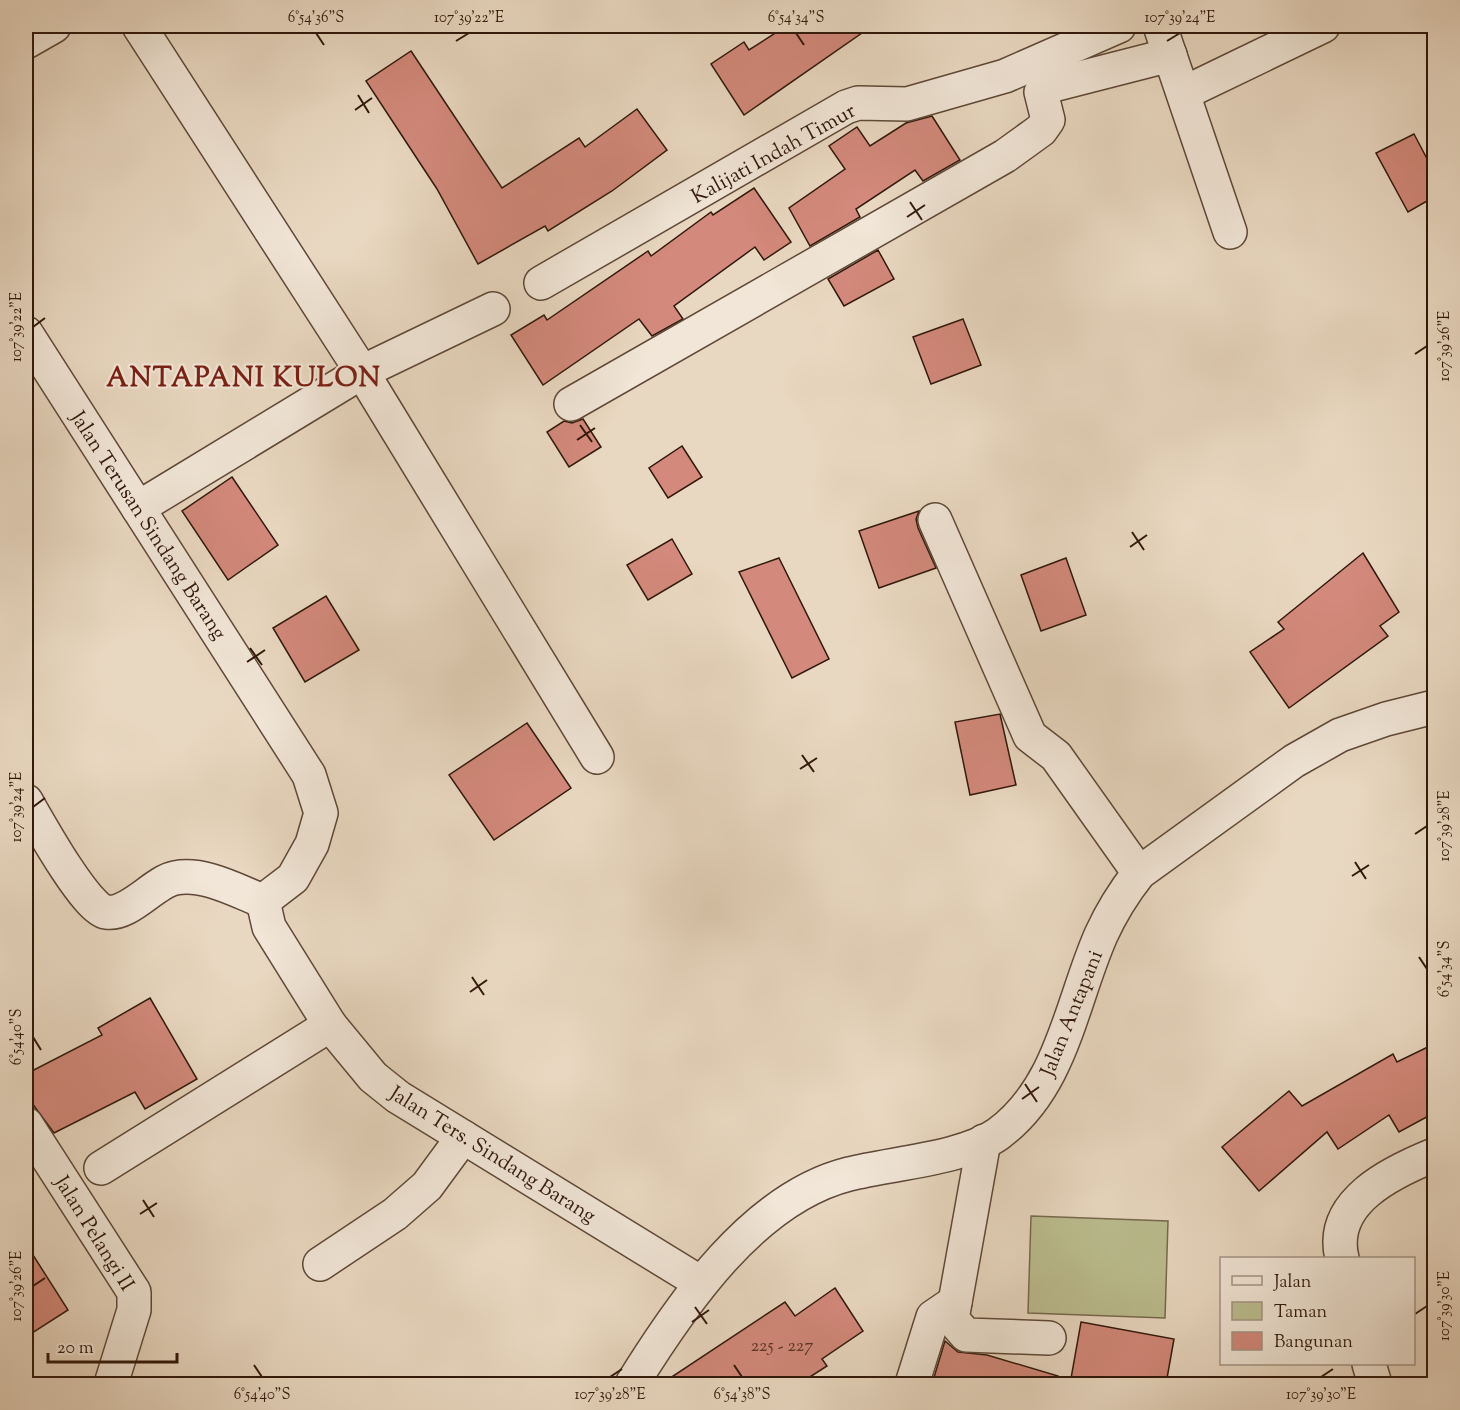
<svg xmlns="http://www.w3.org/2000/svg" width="1460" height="1410" font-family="'Sorts Mill Goudy',serif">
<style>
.green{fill:#bbbd8f;stroke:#766a4d;stroke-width:1.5}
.building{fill:#d3897b;stroke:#30180b;stroke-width:1.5}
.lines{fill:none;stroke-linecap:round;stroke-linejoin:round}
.minor-casing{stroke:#5e4838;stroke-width:36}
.minor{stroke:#f1e6d7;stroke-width:33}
.ticks{fill:none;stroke:#30180b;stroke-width:2}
.labels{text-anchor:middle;stroke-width:4.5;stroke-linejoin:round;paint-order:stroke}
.number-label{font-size:18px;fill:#593427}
.street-label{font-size:21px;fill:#30180b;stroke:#f1e6d7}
.district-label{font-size:27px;font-weight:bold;letter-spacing:1.5px;fill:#7a1f14;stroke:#f1e6d7}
.neatline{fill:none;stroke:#30180b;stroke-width:2}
.ticks-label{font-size:15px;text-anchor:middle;fill:#30180b}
</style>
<rect width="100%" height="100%" fill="#e9d8c1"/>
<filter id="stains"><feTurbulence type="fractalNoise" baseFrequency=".00333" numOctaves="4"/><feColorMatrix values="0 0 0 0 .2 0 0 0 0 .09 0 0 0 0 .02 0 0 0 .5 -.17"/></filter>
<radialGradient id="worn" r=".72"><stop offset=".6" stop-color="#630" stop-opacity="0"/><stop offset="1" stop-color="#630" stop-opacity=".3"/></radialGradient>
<path class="green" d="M1031,1216l137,5 -3,97 -137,-5z"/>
<g class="building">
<path d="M786,26h86l-128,89 -33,-51 33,-22 5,8z"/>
<path d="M411,51l91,137 77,-50 6,9 52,-38 30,41 -55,41 -64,40 -3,-5 -67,38 -41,-75 -71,-108z"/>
<path d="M932,116l28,44 -37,21 -8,-11 -59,39 4,8 -50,29 -21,-38 56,-39 -16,-23 28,-19 13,19 36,-23z"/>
<path d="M1414,134l20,38v25l-26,15 -32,-59z"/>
<path d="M754,188l37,54 -27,18 -9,-13 -81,59 9,13 -31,17 -13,-17 -96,66 -32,-50 33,-20 3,5 101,-69 3,5 60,-44 2,3z"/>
<path d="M878,250l16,29 -50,27 -16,-27z"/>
<path d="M963,319l18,46 -50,19 -18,-47z"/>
<path d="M583,419l18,28 -32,20 -22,-35 17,-11 8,2z"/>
<path d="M682,446l20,31 -34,21 -19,-30z"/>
<path d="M232,477l46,68 -50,35 -46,-69z"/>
<path d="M919,511l-3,8 2,9 18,40 -57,20 -20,-57z"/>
<path d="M672,539l20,35 -44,26 -21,-35z"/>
<path d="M1363,553l36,59 -19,14 8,10 -99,72 -39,-56 34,-23 -6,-7z"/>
<path d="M779,558l50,101 -37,19 -53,-106z"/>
<path d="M1066,558l20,57 -45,16 -20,-56z"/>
<path d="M326,596l33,54 -54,32 -32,-54z"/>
<path d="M1000,714l16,71 -46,10 -15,-73z"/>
<path d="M527,723l44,65 -77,52 -45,-65z"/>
<path d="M150,998l47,81 -52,30 -10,-17 -81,41 -28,-38v-21l76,-39 -4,-7z"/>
<path d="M1434,1044v69l-35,19 -10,-17 -51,34 -11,-17 -68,59 -37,-44 67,-56 13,15 91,-52 4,8z"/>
<path d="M26,1244l42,66 -42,27z"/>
<path d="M835,1288l28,43 -41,28 5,7 -28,18h-138l124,-82 10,14z"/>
<path d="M1081,1322l93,17 -8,45h-96z"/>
<path d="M945,1341l13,11 29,3 71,21 -2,8h-124z"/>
</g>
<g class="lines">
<defs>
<g id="minor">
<path d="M139,26l223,346 235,385"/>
<path d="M1160,26l70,206"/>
<path d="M26,42l28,-16"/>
<path d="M1184,93l139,-67"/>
<path d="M541,283l305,-176 12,-4 49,1 98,-28 114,-50"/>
<path d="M26,333l283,442 12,38 -9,31 -19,34 -30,23"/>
<path d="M571,404l434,-248 36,-26 7,-10 -7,-28 8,-6 121,-31"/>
<path d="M138,508l224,-136 131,-63"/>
<path d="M935,520l95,216 26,20 83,117"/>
<path d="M26,801c12,21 60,108 80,111 23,4 48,-30 69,-34 29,-6 62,13 88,23"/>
<path d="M263,901l6,26 61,98 43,52 25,20 303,186"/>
<path d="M26,1124l108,168v18l-23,74"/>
<path d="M984,1141l-32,178 14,16 83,3"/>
<path d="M101,1168l229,-143"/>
<path d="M1342,1258c-14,-56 50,-86 92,-103"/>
<path d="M320,1264l75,-50 32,-28 36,-49"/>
<path d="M1369,1364l6,20"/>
<path d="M632,1384c49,-79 121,-186 217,-210 43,-11 114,-15 149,-40 64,-47 73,-131 103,-199 10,-22 23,-43 38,-62l155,-112 46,-26 46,-16 48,-12"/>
<path d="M912,1384l21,-67 22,-15"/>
</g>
</defs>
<use href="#minor" class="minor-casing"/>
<use href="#minor" class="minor"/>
</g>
<path class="ticks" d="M316,33l8,12M796,33l8,12M456,41l13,-8M1167,41l13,-8M358,95l11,18M355,110l17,-12M910,202l12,18M907,217l18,-12M33,327l12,-9M1415,354l12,-8M580,425l12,17M577,440l18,-12M1132,532l12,18M1130,547l17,-12M250,648l12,17M247,662l18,-12M802,755l12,17M800,769l17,-11M33,807l12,-9M1415,834l12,-8M1355,862l11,17M1352,876l17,-11M1419,957l8,12M472,977l12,18M470,992l17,-12M33,1037l8,13M1025,1084l12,18M1022,1099l17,-12M143,1200l11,17M140,1214l17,-11M33,1286l12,-8M695,1307l12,17M1415,1314l12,-8M692,1322l17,-12M254,1365l8,12M734,1365l8,12M610,1377l12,-8M1321,1377l12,-8"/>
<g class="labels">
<g class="number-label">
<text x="782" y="1351">225 - 227</text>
</g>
<g class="street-label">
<text transform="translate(773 153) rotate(-29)" y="7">Kalijati Indah Timur</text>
<text transform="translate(149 525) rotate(57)" y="7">Jalan Terusan Sindang Barang</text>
<text transform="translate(1071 1013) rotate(-68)" y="7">Jalan Antapani</text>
<text transform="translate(493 1154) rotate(32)" y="7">Jalan Ters. Sindang Barang</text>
<text transform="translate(95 1233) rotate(58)" y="7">Jalan Pelangi II</text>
</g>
<g class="district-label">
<text x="244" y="386">ANTAPANI KULON</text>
</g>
</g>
<rect width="1460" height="1410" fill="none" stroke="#e9d8c1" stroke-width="66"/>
<rect x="1220" y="1257" width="195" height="108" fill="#f1e6d7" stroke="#a49485" stroke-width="1.5"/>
<rect x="1232" y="1276" width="30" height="9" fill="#f1e6d7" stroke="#a49485" stroke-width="1.5"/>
<text x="1274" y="1287" font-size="18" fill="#30180b">Jalan</text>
<rect x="1232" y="1302" width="30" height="18" fill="#bbbd8f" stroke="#a49485" stroke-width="1.5"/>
<text x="1274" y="1317" font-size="18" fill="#30180b">Taman</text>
<rect x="1232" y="1332" width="30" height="18" fill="#d3897b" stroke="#a49485" stroke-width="1.5"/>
<text x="1274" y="1347" font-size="18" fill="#30180b">Bangunan</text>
<path d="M48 1353v9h129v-9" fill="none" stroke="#30180b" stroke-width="3"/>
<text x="57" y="1353" font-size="18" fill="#30180b" stroke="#f1e6d7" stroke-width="4.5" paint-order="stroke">20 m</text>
<rect x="33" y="33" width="1394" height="1344" class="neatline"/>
<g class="ticks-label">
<text x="316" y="22">6°54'36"S</text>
<text x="469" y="22">107°39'22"E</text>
<text x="796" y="22">6°54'34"S</text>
<text x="1180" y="22">107°39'24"E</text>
<text transform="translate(16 327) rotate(-90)" y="5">107°39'22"E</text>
<text transform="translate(1444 346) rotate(-90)" y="5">107°39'26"E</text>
<text transform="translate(16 807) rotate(-90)" y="5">107°39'24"E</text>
<text transform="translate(1444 826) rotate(-90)" y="5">107°39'28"E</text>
<text transform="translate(1444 969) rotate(-90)" y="5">6°54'34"S</text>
<text transform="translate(16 1037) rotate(-90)" y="5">6°54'40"S</text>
<text transform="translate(16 1286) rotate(-90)" y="5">107°39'26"E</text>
<text transform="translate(1444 1306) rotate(-90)" y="5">107°39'30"E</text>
<text x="262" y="1399">6°54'40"S</text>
<text x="610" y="1399">107°39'28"E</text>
<text x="742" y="1399">6°54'38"S</text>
<text x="1321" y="1399">107°39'30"E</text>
</g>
<rect width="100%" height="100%" filter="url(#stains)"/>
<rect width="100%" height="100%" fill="url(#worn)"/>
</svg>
